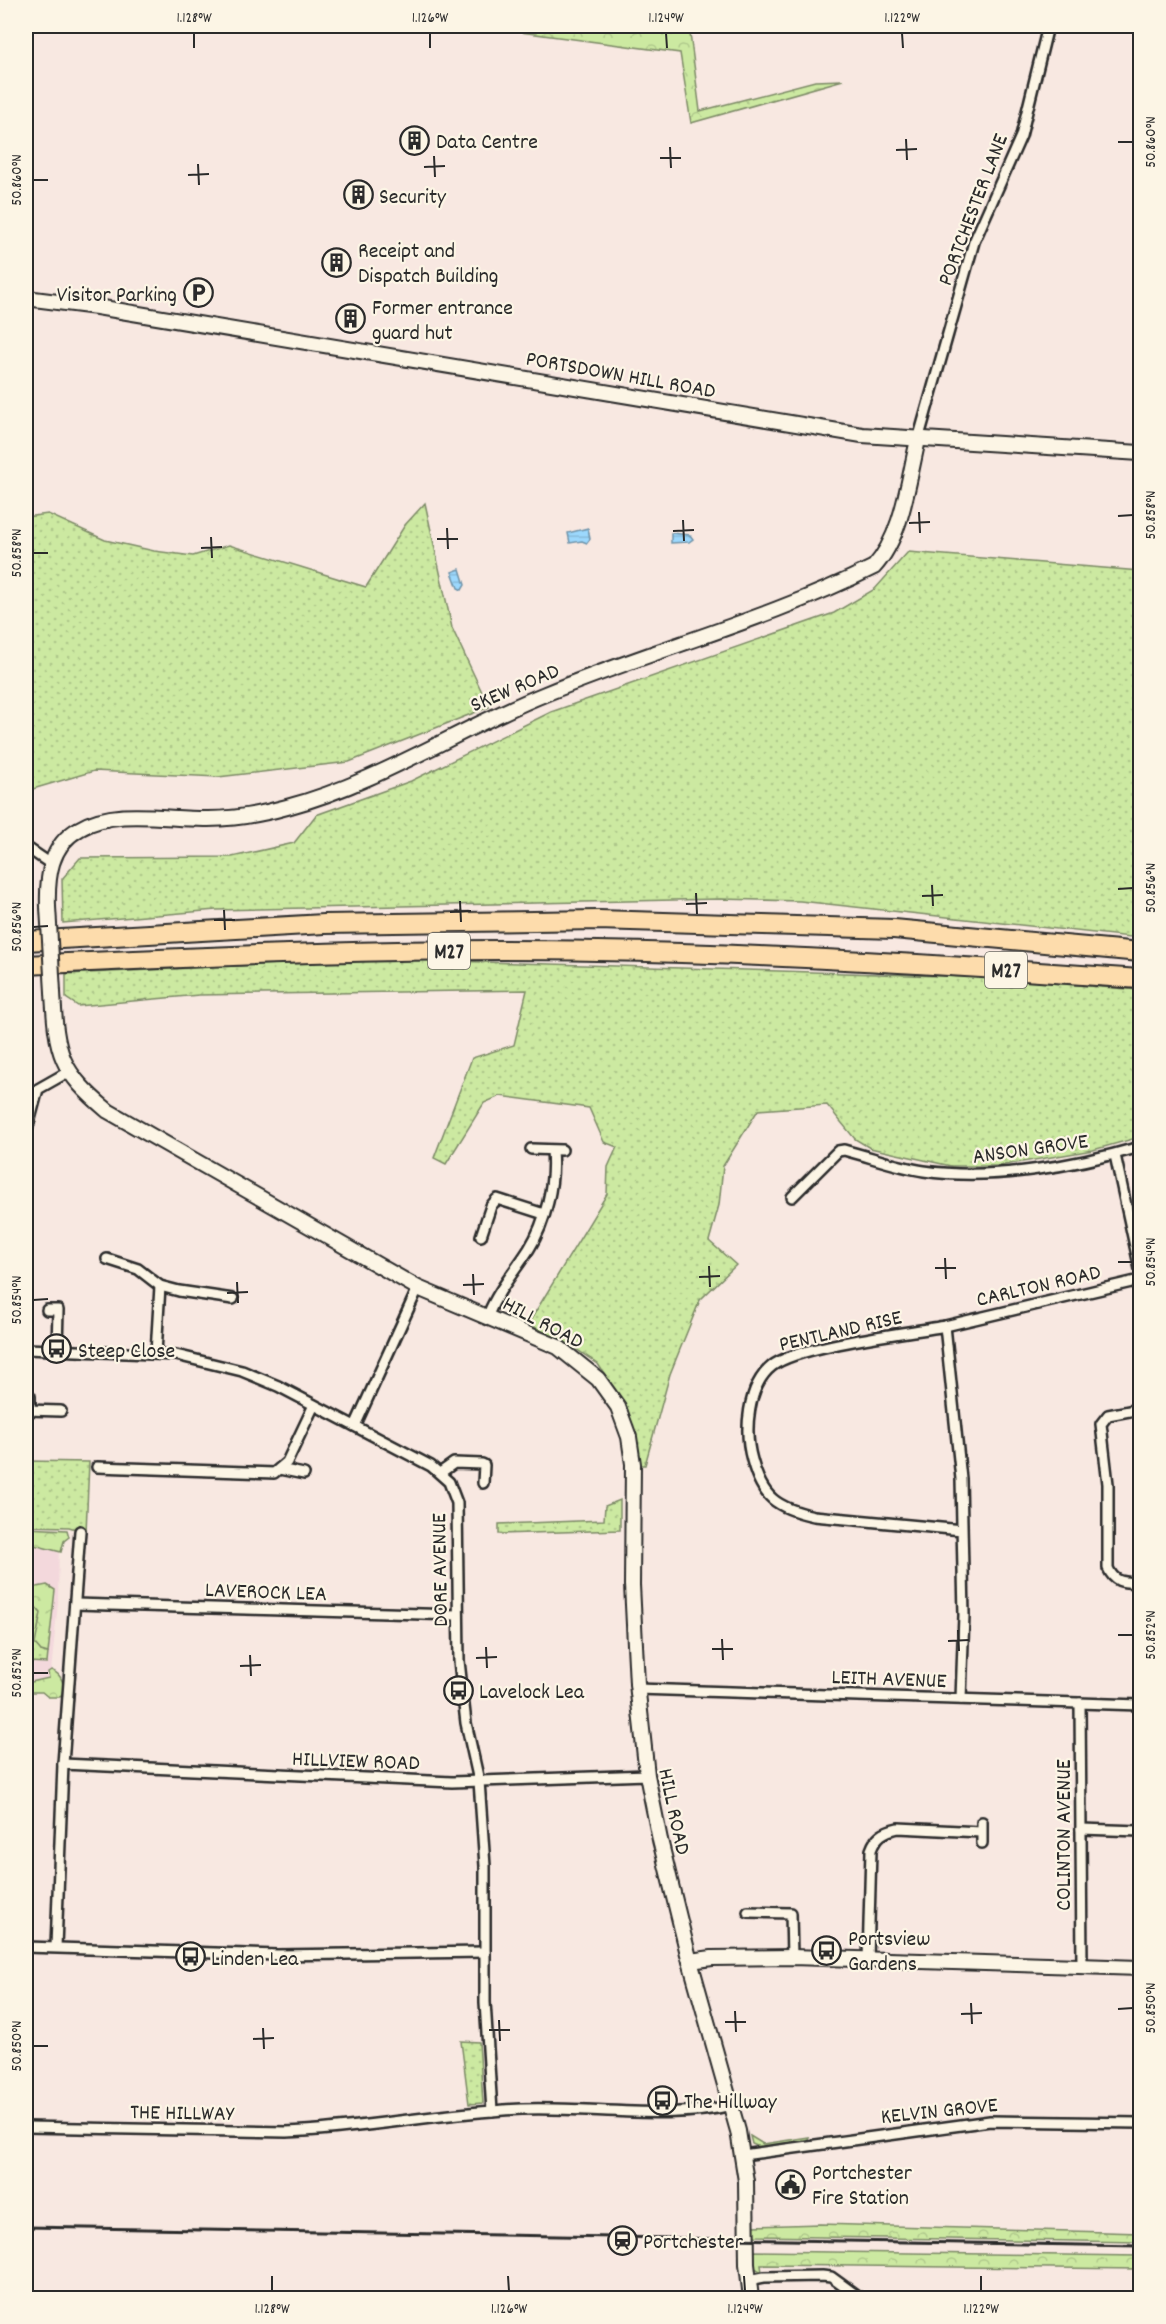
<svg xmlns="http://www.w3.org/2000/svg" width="1166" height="2324" font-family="Dekko,sans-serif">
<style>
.built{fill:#f3d8dc}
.grass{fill:url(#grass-dots);stroke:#7c8a66;stroke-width:1.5}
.forest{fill:url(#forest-crowns);stroke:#7c8a66;stroke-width:1.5}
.water{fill:url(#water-rules);stroke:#6f93a9;stroke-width:1.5}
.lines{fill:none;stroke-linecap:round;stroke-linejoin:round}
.street-casing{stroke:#2b2b2b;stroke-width:14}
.secondary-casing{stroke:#2b2b2b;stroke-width:18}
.highway-casing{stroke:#2b2b2b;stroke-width:22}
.street{stroke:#fcf5e5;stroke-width:9}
.secondary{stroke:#fcf5e5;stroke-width:14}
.highway{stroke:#fddcac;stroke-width:18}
.rail{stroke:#2b2b2b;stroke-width:3}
.secondary-bridge-casing{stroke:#2b2b2b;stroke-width:18;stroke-linecap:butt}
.secondary-bridge{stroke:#fcf5e5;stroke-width:14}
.ticks{fill:none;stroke:#2b2b2b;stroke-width:2}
.labels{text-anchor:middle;stroke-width:4.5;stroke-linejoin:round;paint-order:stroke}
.shield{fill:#fcf5e5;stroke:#6a6863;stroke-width:1.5}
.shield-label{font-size:21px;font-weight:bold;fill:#2b2b2b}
.poi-label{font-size:22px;fill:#2b2b2b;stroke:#fcf5e5;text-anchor:start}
.street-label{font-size:22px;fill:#2b2b2b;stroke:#fcf5e5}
.neatline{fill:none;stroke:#2b2b2b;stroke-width:2}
.ticks-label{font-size:15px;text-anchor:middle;fill:#2b2b2b}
</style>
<defs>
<pattern id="grass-dots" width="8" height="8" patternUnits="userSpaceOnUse" patternTransform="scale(1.5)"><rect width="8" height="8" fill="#cce9a1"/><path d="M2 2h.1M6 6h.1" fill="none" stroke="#afc88b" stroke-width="1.8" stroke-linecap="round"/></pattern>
<pattern id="forest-crowns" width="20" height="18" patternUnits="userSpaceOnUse" patternTransform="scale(1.5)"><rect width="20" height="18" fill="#cce9a1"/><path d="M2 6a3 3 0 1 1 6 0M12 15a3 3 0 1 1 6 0" fill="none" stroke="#afc88b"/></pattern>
<pattern id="water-rules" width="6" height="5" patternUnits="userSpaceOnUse" patternTransform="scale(1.5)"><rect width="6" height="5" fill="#9cd8fd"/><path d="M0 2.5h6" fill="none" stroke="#87bad9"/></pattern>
</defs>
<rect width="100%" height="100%" fill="#f8e8e1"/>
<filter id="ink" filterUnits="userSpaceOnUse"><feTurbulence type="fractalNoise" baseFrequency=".0167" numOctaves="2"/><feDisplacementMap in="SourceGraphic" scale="12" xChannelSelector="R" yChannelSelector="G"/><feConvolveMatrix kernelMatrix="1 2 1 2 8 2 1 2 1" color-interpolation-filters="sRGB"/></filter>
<g filter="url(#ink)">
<path class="built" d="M26,1535l33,2 -1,66 -9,88h-23z"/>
<g class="grass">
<path d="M425,503l27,125 37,79 -140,55 -131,15 -124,-6 -68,20v-274l22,-3 57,26 49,11 39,5 36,-11 137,42 39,-62z"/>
<path d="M908,552l232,19v367l-340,-37 -80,-2 -504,11 -153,13 -1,-44 18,-21 152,-1 62,-14 22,-28 95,-34 140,-69 283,-99 41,-24z"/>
<path d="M383,959l591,18 166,13v147l-47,13 -95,16h-47l-81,-18 -15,-9 -28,-34 -69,5 -35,56 -4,39 -10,36 27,24 -36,35 -30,74 -25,91h-6l-2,-21 -10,-36 -29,-44 -31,-21 -39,-19 79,-130 1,-27 9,-20 -13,-5 -15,-34 -89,-12 -16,7 -38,61 -12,-6 38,-100 42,-13 13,-55 -328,5 -121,11 -12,-8v-24z"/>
<path d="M26,1461l63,1 -3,70 -17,-5 -43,-1z"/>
<path d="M620,1500v30l-121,4v-10l105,-4 1,-14z"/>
<path d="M26,1596l15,17 -4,24 4,14 7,2 -1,10 -18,-1 -3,-8z"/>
<path d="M461,2041l18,1 4,61 -14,1z"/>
<path d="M750,2136l13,8 46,-7 -2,4 -45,7 -10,-4z"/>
</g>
<g class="forest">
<path d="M475,26h214l11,85 115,-30 28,-1 -152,43 -11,-70z"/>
<path d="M26,1528l41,2 2,7 -5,4 -3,11 -35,-9z"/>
<path d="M47,1585l8,5 -7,63 -7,-2 -6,-7 6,-31 -15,-17v-7z"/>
<path d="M51,1670c11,4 16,17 9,27h-12l-6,-5h-16v-9l23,-5 -1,-6z"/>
<path d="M820,2224l320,9v9l-387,-6v-10z"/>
<path d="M750,2251l390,5v13l-379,-4 1,7 -9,-5z"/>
</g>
<g class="water">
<path d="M588,528l2,11 -3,4 -5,-2 -12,2 -2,-10z"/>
<path d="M671,533l19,2 3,4 -4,3 -18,1z"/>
<path d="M460,569l5,16 -3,5 -4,-2 -6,-16z"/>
</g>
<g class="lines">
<defs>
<g id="street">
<path d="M918,440l56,-198 47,-106 27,-110"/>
<path d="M26,847l25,17"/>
<path d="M26,1134l12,-45 30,-17"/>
<path d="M531,1149l31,1"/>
<path d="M1115,1155l25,114"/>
<path d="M792,1197l46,-46 6,-1c27,7 53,17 80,21 68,10 150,-5 216,-24"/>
<path d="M481,1236l10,-30 6,-7 47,15"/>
<path d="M107,1259l31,10 22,17 19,5 54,8"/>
<path d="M47,1310h11l-1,39"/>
<path d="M488,1315c10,-25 27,-44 41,-66 17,-27 26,-66 23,-98"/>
<path d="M945,1326l195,-46"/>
<path d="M26,1349l150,6 66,16 36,15 153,80 18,16 8,21 2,158 7,62 13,58 6,85v136l7,109"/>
<path d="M156,1353l4,-67"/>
<path d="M1140,1409l-32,6 -7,9 7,60v84c7,16 17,14 32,15"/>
<path d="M26,1410l35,1"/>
<path d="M30,1410v-14"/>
<path d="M355,1426l63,-138"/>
<path d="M97,1467l177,6 13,-11 27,-57"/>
<path d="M279,1469l25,5"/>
<path d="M440,1473l14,-10 28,1 2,1 -1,18"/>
<path d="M75,1604l382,11"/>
<path d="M637,1689l503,16"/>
<path d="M961,1699l3,-84 -3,-136 -16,-153c-38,7 -146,19 -173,40 -25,20 -28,66 -20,94 10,38 25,48 62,56l148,14"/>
<path d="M1080,1703l2,263"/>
<path d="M63,1764l389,18 195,-7"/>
<path d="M982,1822v21"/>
<path d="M1081,1829l59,2"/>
<path d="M748,1912l43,1 1,44"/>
<path d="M26,1947l251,8 208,-3"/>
<path d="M56,1947l7,-183 17,-233"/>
<path d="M868,1960l3,-110c5,-14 13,-19 27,-22l83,4"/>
<path d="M26,2127l260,5c79,-3 157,-20 236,-23 65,-3 148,12 210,-4"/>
<path d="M743,2155l247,-34 150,2"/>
<path d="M749,2280l15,-3 58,-1 9,1 29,21"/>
</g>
<g id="secondary">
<path d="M26,298l71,9 765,128 278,18"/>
<path d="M48,907c-1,-30 2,-62 31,-78 37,-22 88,-9 129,-10 26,0 54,-5 79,-12 91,-24 171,-78 258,-113 109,-45 223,-74 329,-127 29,-32 34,-86 44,-127"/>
<path d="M53,992c3,62 7,79 55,119l310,177 140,59 40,32 20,28 11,30 4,27 -1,121 5,99 10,91 13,65 28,114 50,177 8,50 1,83 4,34"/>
<path d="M690,1961l22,-3 80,-1 348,11"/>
</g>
<g id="highway">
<path d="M26,941l298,-17 274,-4 296,9 246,23"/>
<path d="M26,965c190,-9 380,-18 571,-14 182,3 362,15 543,28"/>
</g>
</defs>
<use href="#street" class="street-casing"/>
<use href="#secondary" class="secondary-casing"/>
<use href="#highway" class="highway-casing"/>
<use href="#street" class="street"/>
<use href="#secondary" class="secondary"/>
<use href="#highway" class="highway"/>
<path class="rail" d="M26,2227l1114,19"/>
<defs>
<path id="secondary-bridge" d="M48,907l5,85"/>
</defs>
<use href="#secondary-bridge" class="secondary-bridge-casing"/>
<use href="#secondary-bridge" class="secondary-bridge"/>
</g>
</g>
<path class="ticks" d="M194,33v15M430,33v15M666,33l1,15M902,33l1,15M906,139l1,21M1118,142h15M670,147l1,21M896,150l21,-1M434,156l1,21M660,158h21M198,164l1,21M424,167l21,-1M188,175l21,-1M33,180h15M919,512l1,21M1118,516l15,-1M683,520l1,21M909,523l21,-1M447,528l1,21M673,531l21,-1M211,537l1,21M437,539h21M201,548l21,-1M33,553h15M932,885l1,21M1118,889l15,-1M696,893l1,21M922,896l21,-1M460,901l1,21M686,904l21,-1M224,910l1,20M450,912l21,-1M214,920h21M33,927l15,-1M945,1258l1,21M1118,1262h15M709,1266l1,21M935,1268h21M473,1274l1,21M699,1277l21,-1M237,1282l1,21M463,1285l21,-1M227,1293l21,-1M33,1300l15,-1M958,1630l1,21M1118,1635h15M722,1639l1,21M948,1641l21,-1M486,1647l1,21M712,1649h21M250,1655l1,21M476,1658l21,-1M240,1666l21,-1M33,1673h15M971,2003l1,21M1118,2009l15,-1M735,2011l1,21M961,2014l21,-1M499,2020l1,21M725,2022h21M263,2028l1,21M489,2030h21M253,2039l21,-1M33,2046h15M272,2276v15M508,2276l1,15M744,2276l1,15M981,2276v15"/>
<defs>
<symbol id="building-ring" viewBox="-11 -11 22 22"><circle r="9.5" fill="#fcf5e5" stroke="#2b2b2b" stroke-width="1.5"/><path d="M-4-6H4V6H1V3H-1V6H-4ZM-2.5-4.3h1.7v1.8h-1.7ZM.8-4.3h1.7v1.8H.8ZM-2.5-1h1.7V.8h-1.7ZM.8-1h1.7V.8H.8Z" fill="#2b2b2b"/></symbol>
<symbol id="parking-ring" viewBox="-11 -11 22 22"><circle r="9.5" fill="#fcf5e5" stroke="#2b2b2b" stroke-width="1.5"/><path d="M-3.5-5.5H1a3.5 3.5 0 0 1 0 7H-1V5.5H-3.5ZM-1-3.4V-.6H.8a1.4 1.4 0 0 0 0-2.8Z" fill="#2b2b2b"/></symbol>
<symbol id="bus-ring" viewBox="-11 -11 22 22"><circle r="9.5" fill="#fcf5e5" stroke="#2b2b2b" stroke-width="1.5"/><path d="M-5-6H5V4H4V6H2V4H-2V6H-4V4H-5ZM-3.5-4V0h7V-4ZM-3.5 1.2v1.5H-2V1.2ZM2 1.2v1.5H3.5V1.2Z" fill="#2b2b2b"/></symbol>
<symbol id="civic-ring" viewBox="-11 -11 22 22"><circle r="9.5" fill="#fcf5e5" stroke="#2b2b2b" stroke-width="1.5"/><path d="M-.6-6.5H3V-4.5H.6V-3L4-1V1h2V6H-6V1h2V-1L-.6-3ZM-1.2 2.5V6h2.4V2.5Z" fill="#2b2b2b"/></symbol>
<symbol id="station-ring" viewBox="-11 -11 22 22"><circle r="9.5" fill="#fcf5e5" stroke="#2b2b2b" stroke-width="1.5"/><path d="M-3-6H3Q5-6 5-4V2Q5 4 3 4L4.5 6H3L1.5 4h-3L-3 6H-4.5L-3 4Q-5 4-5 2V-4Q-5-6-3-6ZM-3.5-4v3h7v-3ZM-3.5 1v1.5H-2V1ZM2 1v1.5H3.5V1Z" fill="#2b2b2b"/></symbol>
</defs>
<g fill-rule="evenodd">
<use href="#building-ring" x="398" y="124" width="33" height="33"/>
<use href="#building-ring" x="342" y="178" width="33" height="33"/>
<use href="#building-ring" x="320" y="246" width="33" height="33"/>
<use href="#parking-ring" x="182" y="276" width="33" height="33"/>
<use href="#building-ring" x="334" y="302" width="33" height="33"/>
<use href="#bus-ring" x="40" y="1332" width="33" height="33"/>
<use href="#bus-ring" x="442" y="1674" width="33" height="33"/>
<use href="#bus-ring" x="810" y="1934" width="33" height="33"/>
<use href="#bus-ring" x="174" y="1940" width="33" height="33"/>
<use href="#bus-ring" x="646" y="2084" width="33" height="33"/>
<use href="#civic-ring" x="774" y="2168" width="33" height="33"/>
<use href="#station-ring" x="606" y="2224" width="33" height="33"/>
</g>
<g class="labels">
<g class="shield">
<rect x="428" y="933" width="42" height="36" rx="4.5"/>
<rect x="985" y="952" width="42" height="36" rx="4.5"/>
</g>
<g class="shield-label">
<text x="449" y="958">M27</text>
<text x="1006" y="977">M27</text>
</g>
<g class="poi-label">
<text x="436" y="148">Data Centre</text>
<text x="379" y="203">Security</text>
<text x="358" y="257">Receipt and<tspan x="358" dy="25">Dispatch Building</tspan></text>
<text x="177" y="301" text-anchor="end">Visitor Parking</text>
<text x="372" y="314">Former entrance<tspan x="372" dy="25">guard hut</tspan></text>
<text x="78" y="1357">Steep Close</text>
<text x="479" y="1698">Lavelock Lea</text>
<text x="848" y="1945">Portsview<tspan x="848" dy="25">Gardens</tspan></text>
<text x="211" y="1965">Linden Lea</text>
<text x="684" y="2108">The Hillway</text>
<text x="812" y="2179">Portchester<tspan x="812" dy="25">Fire Station</tspan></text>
<text x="643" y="2248">Portchester</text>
</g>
<g class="street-label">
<text transform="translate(971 209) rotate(-69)" y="8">PORTCHESTER LANE</text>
<text transform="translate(621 373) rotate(10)" y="8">PORTSDOWN HILL ROAD</text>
<text transform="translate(514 686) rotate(-23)" y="8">SKEW ROAD</text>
<text transform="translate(1030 1147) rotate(-8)" y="8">ANSON GROVE</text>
<text transform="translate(1038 1284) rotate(-13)" y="8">CARLTON ROAD</text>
<text transform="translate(544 1321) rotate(28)" y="8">HILL ROAD</text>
<text transform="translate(840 1329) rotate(-13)" y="8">PENTLAND RISE</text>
<text transform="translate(438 1570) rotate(-91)" y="8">DORE AVENUE</text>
<text transform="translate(266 1590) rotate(2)" y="8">LAVEROCK LEA</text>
<text transform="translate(889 1677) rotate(2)" y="8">LEITH AVENUE</text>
<text transform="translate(356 1759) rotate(2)" y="8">HILLVIEW ROAD</text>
<text transform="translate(676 1811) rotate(78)" y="8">HILL ROAD</text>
<text transform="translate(1062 1835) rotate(-90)" y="8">COLINTON AVENUE</text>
<text transform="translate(939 2109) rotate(-6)" y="8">KELVIN GROVE</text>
<text transform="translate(182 2111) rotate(1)" y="8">THE HILLWAY</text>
</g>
</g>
<rect width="1166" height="2324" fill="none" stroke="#fcf5e5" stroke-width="66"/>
<rect x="33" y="33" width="1100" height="2258" class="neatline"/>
<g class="ticks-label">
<text x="194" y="22">1.128°W</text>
<text x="430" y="22">1.126°W</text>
<text x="666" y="22">1.124°W</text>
<text x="902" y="22">1.122°W</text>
<text transform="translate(1150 142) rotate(-90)" y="5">50.860°N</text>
<text transform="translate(16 180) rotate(-90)" y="5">50.860°N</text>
<text transform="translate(1150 515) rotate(-90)" y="5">50.858°N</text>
<text transform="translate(16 553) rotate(-90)" y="5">50.858°N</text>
<text transform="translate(1150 888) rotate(-90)" y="5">50.856°N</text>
<text transform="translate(16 927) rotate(-90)" y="5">50.856°N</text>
<text transform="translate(1150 1262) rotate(-90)" y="5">50.854°N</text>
<text transform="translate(16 1300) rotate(-90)" y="5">50.854°N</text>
<text transform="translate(1150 1635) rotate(-90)" y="5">50.852°N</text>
<text transform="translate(16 1673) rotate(-90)" y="5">50.852°N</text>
<text transform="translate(1150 2008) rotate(-90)" y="5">50.850°N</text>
<text transform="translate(16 2046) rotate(-90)" y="5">50.850°N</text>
<text x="272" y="2313">1.128°W</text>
<text x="509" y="2313">1.126°W</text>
<text x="745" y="2313">1.124°W</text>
<text x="981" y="2313">1.122°W</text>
</g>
</svg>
